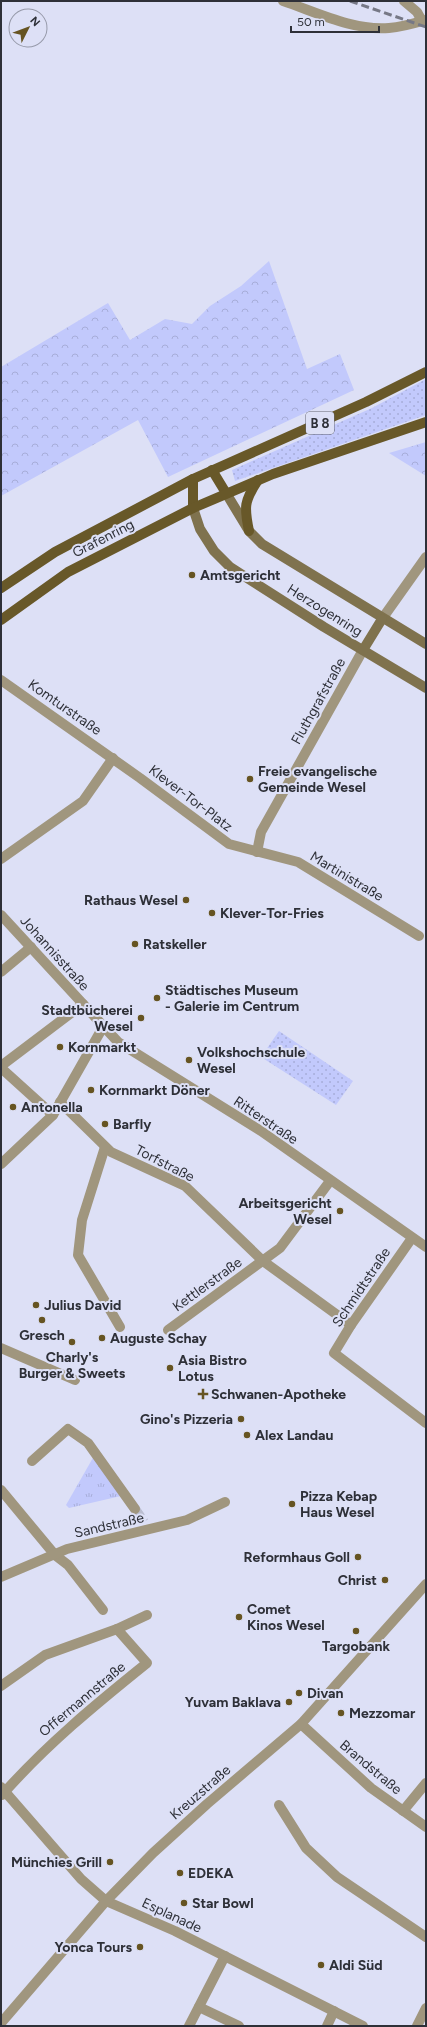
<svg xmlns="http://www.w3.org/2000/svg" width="427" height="2027" font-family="Figtree,sans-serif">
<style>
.grass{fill:url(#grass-dots)}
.forest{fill:url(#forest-crowns)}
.park{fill:url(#park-tufts)}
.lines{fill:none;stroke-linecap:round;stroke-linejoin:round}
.minor-tunnel{stroke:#babdd0;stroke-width:10;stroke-dasharray:10 5;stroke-linecap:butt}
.minor{stroke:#a0967e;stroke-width:10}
.secondary{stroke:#7f724e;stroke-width:10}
.primary{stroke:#685829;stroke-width:10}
.rail{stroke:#767886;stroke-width:3;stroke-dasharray:8 4;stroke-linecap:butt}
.poi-dot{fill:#665422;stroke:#dde0f6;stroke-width:1.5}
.labels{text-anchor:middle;stroke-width:4;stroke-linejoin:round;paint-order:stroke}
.shield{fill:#dde0f6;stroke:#626571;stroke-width:1}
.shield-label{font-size:13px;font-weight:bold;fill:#2e3038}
.street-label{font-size:14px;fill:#2e3038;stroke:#dde0f6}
.poi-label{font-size:14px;font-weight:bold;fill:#2e3038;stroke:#dde0f6;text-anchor:start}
</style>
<defs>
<pattern id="grass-dots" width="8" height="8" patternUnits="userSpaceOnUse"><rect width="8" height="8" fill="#c2c9fc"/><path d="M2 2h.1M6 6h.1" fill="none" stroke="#a7add9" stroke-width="1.8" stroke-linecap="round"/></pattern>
<pattern id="forest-crowns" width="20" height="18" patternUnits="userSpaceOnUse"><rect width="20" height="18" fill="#c2c9fc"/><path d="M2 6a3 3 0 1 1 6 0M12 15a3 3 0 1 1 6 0" fill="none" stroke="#a7add9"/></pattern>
<pattern id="park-tufts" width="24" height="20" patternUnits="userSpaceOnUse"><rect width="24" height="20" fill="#c2c9fc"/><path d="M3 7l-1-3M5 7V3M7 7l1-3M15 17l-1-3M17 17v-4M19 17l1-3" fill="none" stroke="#a7add9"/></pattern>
</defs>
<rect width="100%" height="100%" fill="#dde0f6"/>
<g class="grass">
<path d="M426,379v36l-191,66 -3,-11 140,-62z"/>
<path d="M279,1031l74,50 -17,24 -75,-48z"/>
</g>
<g class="forest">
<path d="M269,261l38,108 33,-15 14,36 -186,87 -30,-57 -137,76v-129l107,-64 22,37 35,-21 27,5 18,-18 31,-20z"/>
<path d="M426,442v34l-37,-23z"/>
</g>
<path class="park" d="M94,1456l27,40 -52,12 -3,-3z"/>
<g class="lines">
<path class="minor-tunnel" d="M135,1509l9,13"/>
<g class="minor">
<path d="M283,1c33,11 70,30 106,27 11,-1 23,-4 33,-7"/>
<path d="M404,1l13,11 5,9 4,-1"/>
<path d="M382,619l44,-62"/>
<path d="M1,680l139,98 89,66 69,18 121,74"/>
<path d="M257,852l4,-20 102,-182"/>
<path d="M1,859l82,-58 30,-43"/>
<path d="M1,915l117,127 143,89 165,116"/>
<path d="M1,972l30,-25"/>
<path d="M1,1066l82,-62"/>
<path d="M1,1068l52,47"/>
<path d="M60,1102l51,50 74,34 78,75 88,64"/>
<path d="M105,1147l-23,73 -4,35 42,72"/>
<path d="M1,1164l52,-49 50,-88"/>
<path d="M412,1238l-61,87 -17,28 92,70"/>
<path d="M168,1330l112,-82 50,-67"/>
<path d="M1,1348l74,32"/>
<path d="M32,1461l36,-32 20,14 47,66"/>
<path d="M1,1490l54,65 13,10 35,45"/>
<path d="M1,1577l66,-28 120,-29 38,-18"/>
<path d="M1,1686l44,-31 72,-26 30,-14"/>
<path d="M301,1724l70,64 55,39"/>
<path d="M1,1787l80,92 25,22 69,30 188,95"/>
<path d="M2,1795c44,-50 94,-91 145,-132l-30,-34"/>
<path d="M279,1805l27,43 31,29 89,60"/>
<path d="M403,1811l23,-28"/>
<path d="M199,2007l40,19"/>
<path d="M1,2023l105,-122 47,-48 54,-49 94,-80 125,-140"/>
<path d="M189,2026l36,-70"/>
<path d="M327,2026l7,-15"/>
<path d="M417,2026l9,-18"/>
</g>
<g class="secondary">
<path d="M226,493l23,38 13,13 164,100"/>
<path d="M193,508l7,21 14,22 16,16 94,60 102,61"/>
<path d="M363,650l19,-31"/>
</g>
<g class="primary">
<path d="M212,470l14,23"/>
<path d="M193,479v29"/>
<path d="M249,531c-5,-24 -5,-30 9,-51"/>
<path d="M1,588l54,-36 138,-73 173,-77 60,-30"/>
<path d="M1,620l67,-48 125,-64 80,-34 153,-52"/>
</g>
<path class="rail" d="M350,1l76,26"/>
</g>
<g class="poi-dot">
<circle cx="192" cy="575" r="4"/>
<circle cx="250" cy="779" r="4"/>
<circle cx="186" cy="900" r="4"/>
<circle cx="212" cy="913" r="4"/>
<circle cx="135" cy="944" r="4"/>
<circle cx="157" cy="998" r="4"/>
<circle cx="141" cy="1018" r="4"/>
<circle cx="60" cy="1047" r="4"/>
<circle cx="189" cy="1060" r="4"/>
<circle cx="91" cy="1090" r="4"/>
<circle cx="13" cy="1107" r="4"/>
<circle cx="105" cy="1124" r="4"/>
<circle cx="340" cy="1211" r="4"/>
<circle cx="36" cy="1305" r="4"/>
<circle cx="42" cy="1320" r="4"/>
<circle cx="102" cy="1338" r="4"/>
<circle cx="72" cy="1342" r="4"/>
<circle cx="170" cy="1368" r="4"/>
<path d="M201 1388h4v4h4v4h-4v4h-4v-4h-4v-4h4z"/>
<circle cx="241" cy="1419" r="4"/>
<circle cx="247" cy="1435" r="4"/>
<circle cx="292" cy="1504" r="4"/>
<circle cx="358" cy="1557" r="4"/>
<circle cx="385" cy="1580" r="4"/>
<circle cx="239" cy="1617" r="4"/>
<circle cx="356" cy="1631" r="4"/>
<circle cx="299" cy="1693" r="4"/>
<circle cx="289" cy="1702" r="4"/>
<circle cx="341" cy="1713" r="4"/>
<circle cx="110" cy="1862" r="4"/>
<circle cx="180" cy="1873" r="4"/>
<circle cx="184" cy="1903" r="4"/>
<circle cx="140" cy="1947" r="4"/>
<circle cx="321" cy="1965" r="4"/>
</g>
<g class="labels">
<rect class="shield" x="306" y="412" width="28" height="22" rx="3"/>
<g class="shield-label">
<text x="320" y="428">B 8</text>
</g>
<g class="street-label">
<text transform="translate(103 538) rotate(-27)" y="5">Grafenring</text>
<text transform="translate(325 610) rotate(32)" y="5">Herzogenring</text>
<text transform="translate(318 701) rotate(-61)" y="5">Fluthgrafstraße</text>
<text transform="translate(65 707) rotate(35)" y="5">Komturstraße</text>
<text transform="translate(191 798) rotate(37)" y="5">Klever-Tor-Platz</text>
<text transform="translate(347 876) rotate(31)" y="5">Martinistraße</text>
<text transform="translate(55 953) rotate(48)" y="5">Johannisstraße</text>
<text transform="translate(266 1120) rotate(34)" y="5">Ritterstraße</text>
<text transform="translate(165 1163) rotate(27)" y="5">Torfstraße</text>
<text transform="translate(207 1284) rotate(-36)" y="5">Kettlerstraße</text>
<text transform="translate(361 1287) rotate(-56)" y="5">Schmidtstraße</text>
<text transform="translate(109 1525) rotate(-13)" y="5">Sandstraße</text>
<text transform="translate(82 1699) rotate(-40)" y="5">Offermannstraße</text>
<text transform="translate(371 1767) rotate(40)" y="5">Brandstraße</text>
<text transform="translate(200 1792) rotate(-41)" y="5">Kreuzstraße</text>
<text transform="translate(172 1915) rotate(25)" y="5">Esplanade</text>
</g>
<g class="poi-label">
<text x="200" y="580">Amtsgericht</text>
<text x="258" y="776">Freie evangelische<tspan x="258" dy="16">Gemeinde Wesel</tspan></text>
<text x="178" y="905" text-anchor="end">Rathaus Wesel</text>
<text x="220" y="918">Klever-Tor-Fries</text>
<text x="143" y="949">Ratskeller</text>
<text x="165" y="995">Städtisches Museum<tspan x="165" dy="16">- Galerie im Centrum</tspan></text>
<text x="133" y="1015" text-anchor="end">Stadtbücherei<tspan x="133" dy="16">Wesel</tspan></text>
<text x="68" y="1052">Kornmarkt</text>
<text x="197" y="1057">Volkshochschule<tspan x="197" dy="16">Wesel</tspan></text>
<text x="99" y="1095">Kornmarkt Döner</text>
<text x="21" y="1112">Antonella</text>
<text x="113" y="1129">Barfly</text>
<text x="332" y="1208" text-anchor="end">Arbeitsgericht<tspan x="332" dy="16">Wesel</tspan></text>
<text x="44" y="1310">Julius David</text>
<text x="42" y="1340" text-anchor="middle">Gresch</text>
<text x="110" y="1343">Auguste Schay</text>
<text x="72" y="1362" text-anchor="middle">Charly's<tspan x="72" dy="16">Burger &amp; Sweets</tspan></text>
<text x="178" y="1365">Asia Bistro<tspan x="178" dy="16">Lotus</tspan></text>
<text x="211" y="1399">Schwanen-Apotheke</text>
<text x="233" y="1424" text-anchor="end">Gino's Pizzeria</text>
<text x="255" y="1440">Alex Landau</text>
<text x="300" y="1501">Pizza Kebap<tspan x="300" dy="16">Haus Wesel</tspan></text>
<text x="350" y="1562" text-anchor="end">Reformhaus Goll</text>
<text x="377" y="1585" text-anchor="end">Christ</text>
<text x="247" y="1614">Comet<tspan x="247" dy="16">Kinos Wesel</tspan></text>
<text x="356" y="1651" text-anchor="middle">Targobank</text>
<text x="307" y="1698">Divan</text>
<text x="281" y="1707" text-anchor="end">Yuvam Baklava</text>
<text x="349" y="1718">Mezzomar</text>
<text x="102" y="1867" text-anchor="end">Münchies Grill</text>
<text x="188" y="1878">EDEKA</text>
<text x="192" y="1908">Star Bowl</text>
<text x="132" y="1952" text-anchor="end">Yonca Tours</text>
<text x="329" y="1970">Aldi Süd</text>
</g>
</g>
<rect width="427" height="2027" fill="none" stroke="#2e3038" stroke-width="4"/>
<g transform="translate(28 28) rotate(48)"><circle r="19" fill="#dde0f6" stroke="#979aaa"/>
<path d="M0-3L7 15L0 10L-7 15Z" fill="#665422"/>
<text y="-6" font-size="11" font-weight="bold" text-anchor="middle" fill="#2e3038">N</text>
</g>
<path d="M291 26v6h88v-6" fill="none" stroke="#2e3038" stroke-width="2"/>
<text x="297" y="26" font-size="12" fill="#2e3038" stroke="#dde0f6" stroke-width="3" paint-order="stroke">50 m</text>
</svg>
